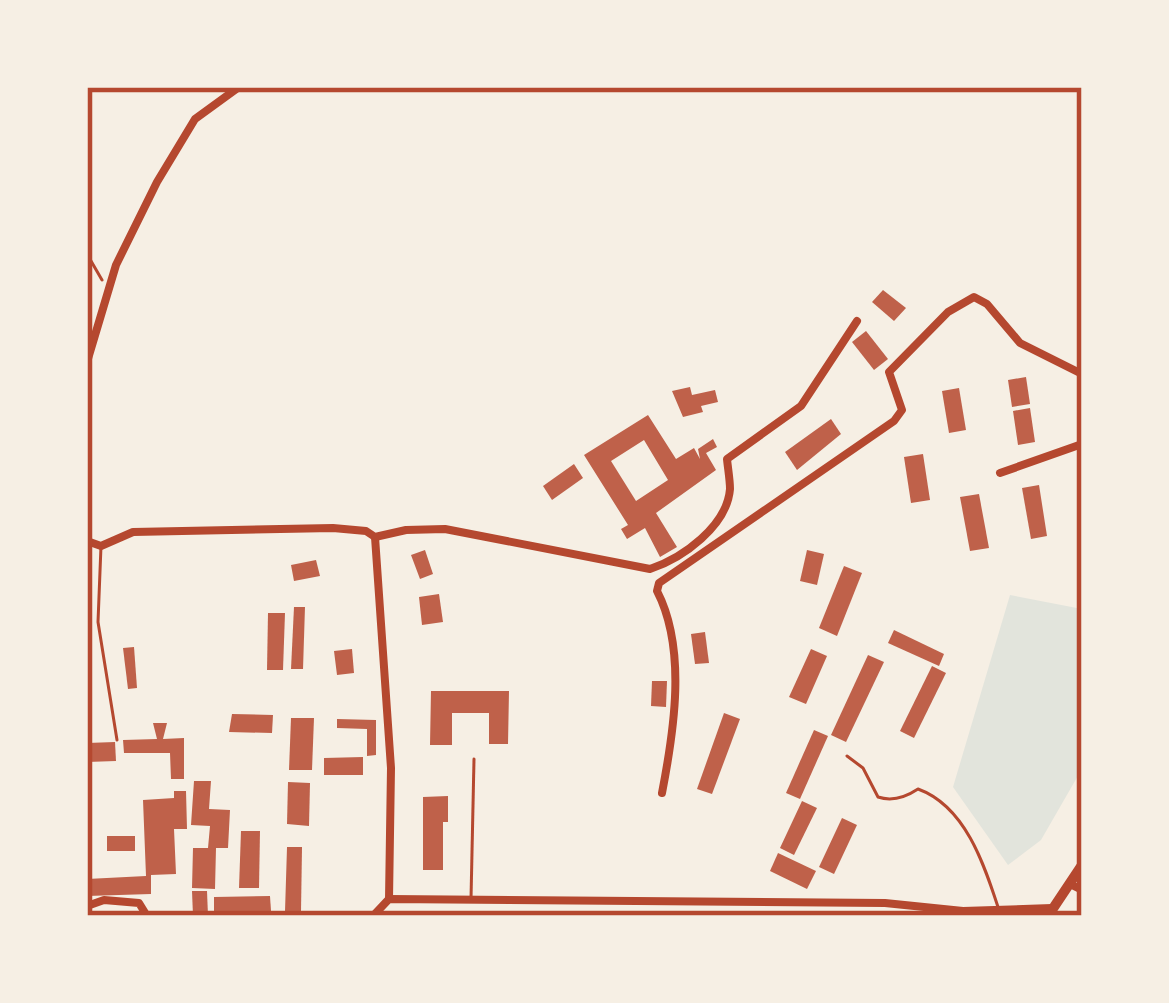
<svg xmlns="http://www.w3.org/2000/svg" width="1169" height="1003" font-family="Commissioner,sans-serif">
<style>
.green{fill:#e2e4dc}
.building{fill:#bf614a;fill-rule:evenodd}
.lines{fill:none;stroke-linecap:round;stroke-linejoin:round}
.path{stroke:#b5482f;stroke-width:3}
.service{stroke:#b5482f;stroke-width:3}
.minor{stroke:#b5482f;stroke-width:8}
.primary{stroke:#b5482f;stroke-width:10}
.neatline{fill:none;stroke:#b5482f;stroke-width:4.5}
</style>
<rect width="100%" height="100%" fill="#f6efe4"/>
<path class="green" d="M1010,595l72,14 -3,165 -38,66 -33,25 -55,-78z"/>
<g class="building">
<path d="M883,290l23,18 -12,13 -22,-19z"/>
<path d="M866,331l22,28 -14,11 -22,-28z"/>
<path d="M1026,377l4,27 -18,3 -4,-27z"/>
<path d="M690,387l2,8 23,-5 3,12 -17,4 2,6 -20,5 -11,-26z"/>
<path d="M959,388l7,42 -17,3 -7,-42z"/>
<path d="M1030,408l5,34 -17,3 -5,-34z"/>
<path d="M648,415l28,44 18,-11 6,11 -2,-10 15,-10 4,8 -11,6 10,17 -60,43 21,34 -17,10 -15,-29 -18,11 -6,-10 7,-4 -44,-70zM644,440l24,40 -32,21 -25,-40z"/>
<path d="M831,419l10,15 -44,36 -12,-18z"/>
<path d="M923,454l7,46 -19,3 -7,-46z"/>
<path d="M574,464l9,14 -31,22 -9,-14z"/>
<path d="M1039,485l8,51 -16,3 -9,-51z"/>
<path d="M979,494l10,54 -19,3 -10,-54z"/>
<path d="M425,550l8,24 -13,5 -9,-24z"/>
<path d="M807,550l17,4 -7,31 -17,-4z"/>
<path d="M316,560l4,16 -26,5 -3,-16z"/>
<path d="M844,566l18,7 -25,63 -18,-8z"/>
<path d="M439,594l4,28 -21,3 -3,-28z"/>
<path d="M294,607h11l-2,62h-12z"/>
<path d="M268,613h17l-2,57h-16z"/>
<path d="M894,630l50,24 -5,12 -51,-23z"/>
<path d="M705,632l4,31 -14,1 -4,-30z"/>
<path d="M134,647l3,41 -9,1 -5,-41z"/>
<path d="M352,649l2,24 -17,2 -3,-24z"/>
<path d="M811,649l16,7 -21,48 -17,-7z"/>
<path d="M868,655l16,7 -38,80 -15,-7z"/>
<path d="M932,666l14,7 -32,65 -14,-7z"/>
<path d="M652,681h15l-1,26 -15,-1z"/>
<path d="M431,691h78l-1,53h-19v-31h-37v32h-22z"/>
<path d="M724,713l16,6 -28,75 -15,-5z"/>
<path d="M232,714l41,1 -1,18 -43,-1z"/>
<path d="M291,718h23l-2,52h-23z"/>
<path d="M337,719l39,1v35l-9,1v-27l-30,-1z"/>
<path d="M153,723h14l-4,16 21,-1v41h-13l-1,-26h-46l-1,-13 34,-1z"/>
<path d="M814,730l14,6 -28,63 -14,-6z"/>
<path d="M115,742l1,19 -29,1v-19z"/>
<path d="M363,757v18h-39v-17z"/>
<path d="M194,781h17l-2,28 21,1 -2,38h-12l-1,41 -23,-1 1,-40h15l2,-22 -19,-1z"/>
<path d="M288,782l22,1 -1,43 -22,-2z"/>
<path d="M174,791h12l1,38h-13l2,45 -25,1v19l-64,2v-17l59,-3 -3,-76 31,-2z"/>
<path d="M448,796v26h-5v48h-20v-73z"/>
<path d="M802,801l15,7 -23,47 -14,-7z"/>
<path d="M842,818l15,7 -23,49 -15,-7z"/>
<path d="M241,831h19l-1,57h-20z"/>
<rect x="107" y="836" width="28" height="15"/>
<path d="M287,847h15l-1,65 -16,-1z"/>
<path d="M778,853l38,18 -9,18 -37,-18z"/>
<path d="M192,891h15l1,25h-15z"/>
<path d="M270,896l1,15 -57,2v-16z"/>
</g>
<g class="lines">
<path class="path" d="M87,254l15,26"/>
<g class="service">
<path d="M101,546l-3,76 19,118"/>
<path d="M847,756l16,12 15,29c15,5 28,0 40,-8 47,17 66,75 80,118"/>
<path d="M471,899l3,-140"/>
</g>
<g class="minor">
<path d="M87,362l29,-97 41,-83 38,-63 44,-32"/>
<path d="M1000,473l82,-29"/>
<path d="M375,537l16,231 -2,131"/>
<path d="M87,541l14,5 32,-14 200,-4 33,3 9,6 31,-7 39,-1 205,40c33,-11 77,-43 80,-80 0,-9 -2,-20 -3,-30l74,-53 56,-85"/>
<path d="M662,793c12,-62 25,-144 -5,-202l2,-8 235,-162 8,-11 -13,-38 59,-60 26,-15 13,7 33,39 62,31"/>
<path d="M1070,884l12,6"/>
<path d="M87,906l17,-6 35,3 8,13"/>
<path d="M373,916l16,-17 496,4 78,8 89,-3"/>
</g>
<path class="primary" d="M1048,916l34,-51"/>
</g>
<rect width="1169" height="1003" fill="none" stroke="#f6efe4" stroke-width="180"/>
<rect x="90" y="90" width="989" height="823" class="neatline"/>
</svg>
